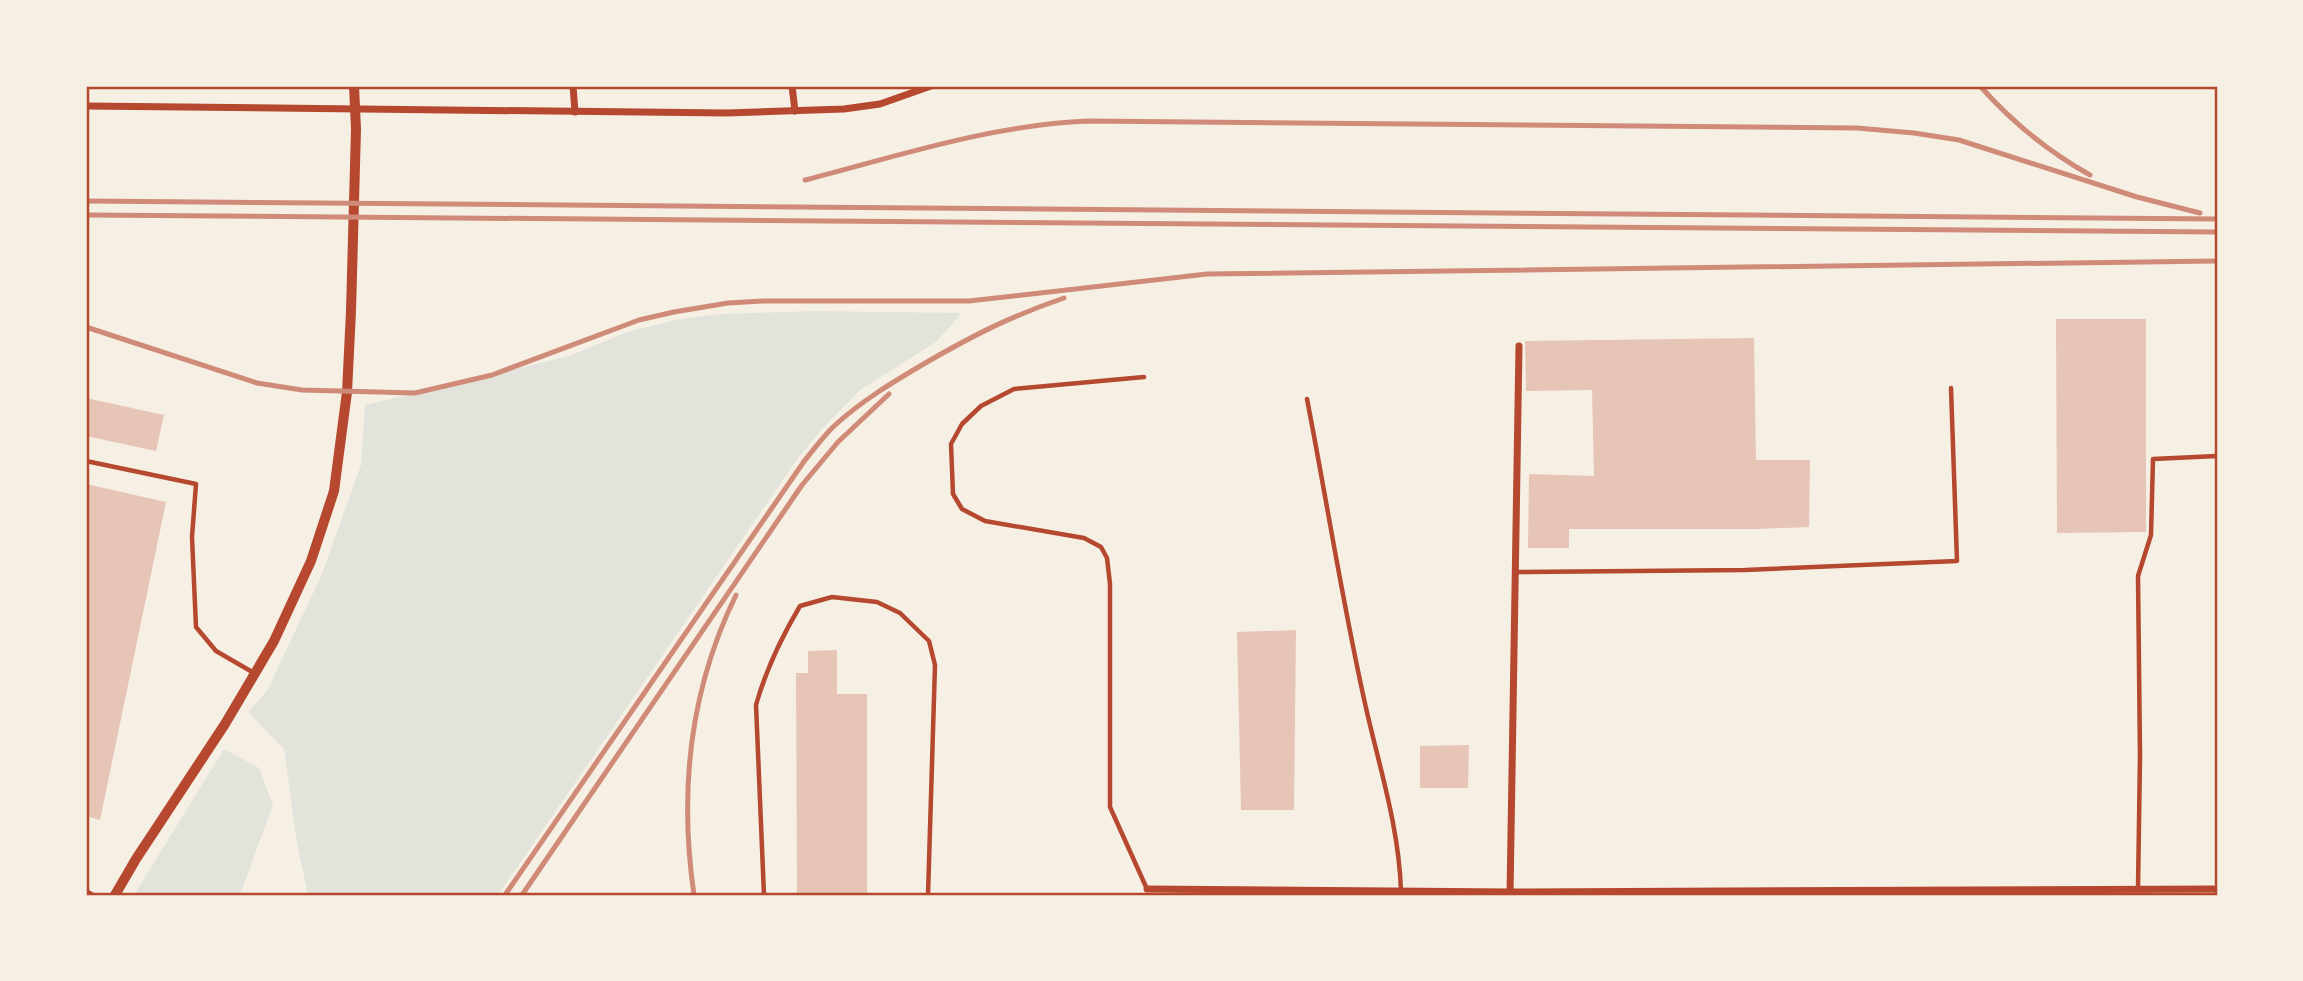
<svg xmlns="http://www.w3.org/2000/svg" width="2303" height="981" font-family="Montserrat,sans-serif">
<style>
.green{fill:#e2e4dc}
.building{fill:#e6c5b7}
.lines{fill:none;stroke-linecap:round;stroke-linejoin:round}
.service{stroke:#b5482f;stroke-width:4.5}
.minor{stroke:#b5482f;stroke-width:7}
.tertiary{stroke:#b5482f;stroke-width:10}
.rail{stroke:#cf8b77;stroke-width:5}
.neatline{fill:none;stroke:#b5482f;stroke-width:2.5}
</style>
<rect width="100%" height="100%" fill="#f6efe4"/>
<g class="green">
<path d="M812,311l150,2 -26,29 -76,48 -38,39 -24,29 -300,437h-190l-11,-52 -13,-94 -36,-37 19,-21 55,-117 39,-109 4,-60 204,-49 61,-25 50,-12 40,-5z"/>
<path d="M224,749l35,19 14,37 -33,90h-106z"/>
</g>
<g class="building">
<path d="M2056,319h90v213l-89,1z"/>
<path d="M1754,338l2,122h54l-1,67 -52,2h-188v19h-41l1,-74 65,2 -2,-86 -66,1 -1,-50z"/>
<path d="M86,398l78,17 -8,36 -70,-15z"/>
<path d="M86,484l80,18 -66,318 -14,-4z"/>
<path d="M1296,630l-2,180h-53l-4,-178z"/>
<path d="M837,650v44h30v201h-70l-1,-222h12v-22z"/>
<path d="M1469,745l-1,43h-48v-42z"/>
</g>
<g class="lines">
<g class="service">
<path d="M1144,377l-130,12 -33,17 -19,18 -11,20 2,50 9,15 23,12 99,17 17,9 6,11 3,26v223l37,82"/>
<path d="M1307,399c20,103 36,207 59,309 14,61 33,120 35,183"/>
<path d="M86,461l110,23 -4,53 4,90 20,24 38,22"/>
<path d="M1516,572l229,-2 212,-9 -6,-173"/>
<path d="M2138,889l2,-133 -2,-180 13,-41 2,-76 64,-3"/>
<path d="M86,891l7,4"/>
<path d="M764,895l-8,-190c10,-36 25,-67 44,-99l32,-9 45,5 23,11 29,28 6,24 -7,230"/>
</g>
<g class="minor">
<path d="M573,86l2,26"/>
<path d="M792,86l3,25"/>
<path d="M86,106l641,7 117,-4 36,-5 51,-18"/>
<path d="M1147,889l363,3 707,-3"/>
<path d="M1510,895l9,-549"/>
</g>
<path class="tertiary" d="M115,895l21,-36 89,-135 49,-83 37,-80 23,-70 13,-99 4,-81 5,-182 -2,-43"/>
<g class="rail">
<path d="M1980,86c32,36 67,65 110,89"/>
<path d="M805,180c93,-24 186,-55 283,-59l769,7 57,5 45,7 178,57 63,16"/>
<path d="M86,201l2131,18"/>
<path d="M86,215l2131,17"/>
<path d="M86,327l171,56 45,7 113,3 77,-18 147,-55 35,-8 54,-9 35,-2h206l238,-27 1010,-13"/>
<path d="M505,895l300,-435c9,-11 18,-23 28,-33 28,-26 60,-45 94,-65 47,-27 84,-46 137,-64"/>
<path d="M522,895l280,-410 36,-43 51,-48"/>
<path d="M694,895c-15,-103 -4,-206 42,-300"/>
</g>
</g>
<rect width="2303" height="981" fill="none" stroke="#f6efe4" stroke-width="175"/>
<rect x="88" y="88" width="2128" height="806" class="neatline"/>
</svg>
